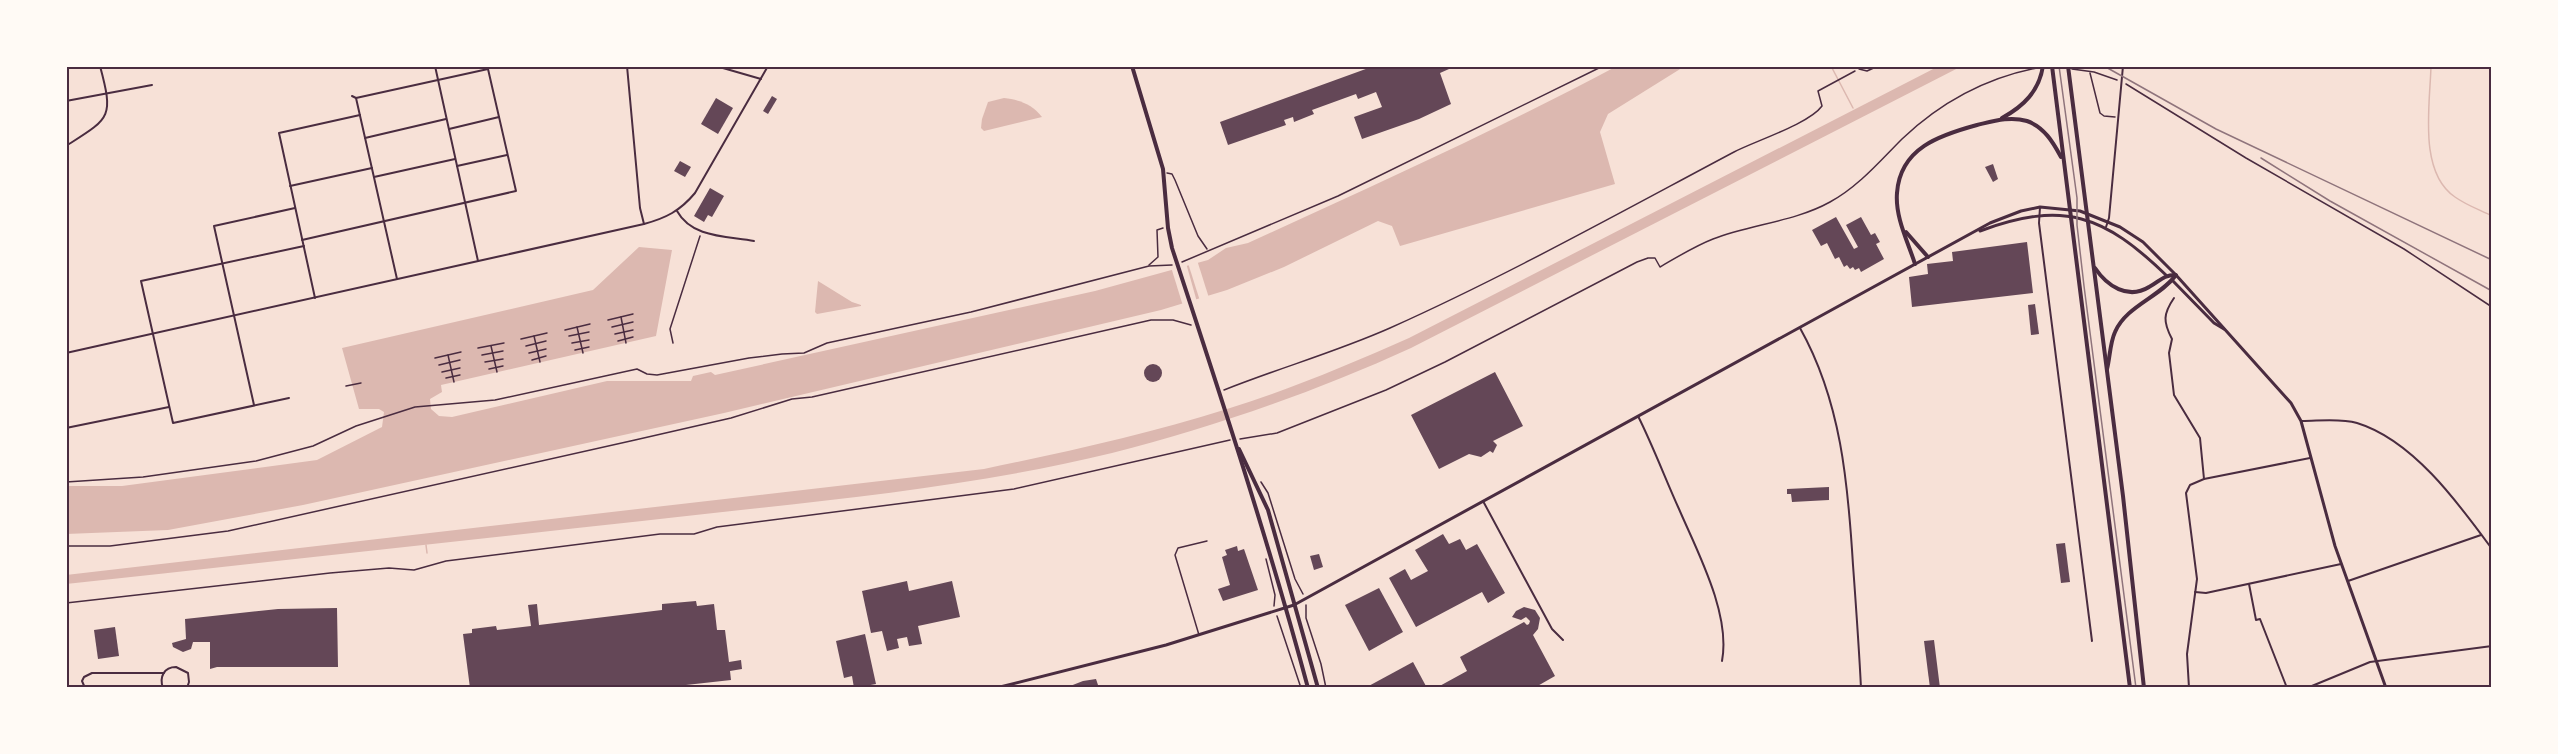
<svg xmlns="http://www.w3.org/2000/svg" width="2558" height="754" font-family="'PT Sans Narrow',sans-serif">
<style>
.water{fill:#dcb8b0}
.pier{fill:#f7e1d7}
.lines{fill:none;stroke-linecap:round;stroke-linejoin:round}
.stream{stroke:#dcb8b0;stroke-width:1.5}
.building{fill:#644757}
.path{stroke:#4a2c40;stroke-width:1.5}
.service{stroke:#4a2c40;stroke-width:1.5}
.minor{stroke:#4a2c40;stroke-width:2}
.tertiary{stroke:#4a2c40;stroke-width:3}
.secondary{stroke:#4a2c40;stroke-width:4}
.primary{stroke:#4a2c40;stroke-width:4}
.tram{stroke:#8f747c;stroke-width:1.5}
.rail{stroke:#8f747c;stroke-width:1.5}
.neatline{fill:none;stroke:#4a2c40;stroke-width:2}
</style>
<rect width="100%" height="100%" fill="#f7e1d7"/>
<g class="water">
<path d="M1617,66h68l-77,48 -8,18 15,52 -215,62 -8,-20 -14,-5 -94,46 -57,23 -66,20 -437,103 -421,92 -135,25 -102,4v-48h56l195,-26 65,-33 2,-15 -5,-3h-20l-17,-61 251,-58 46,-43 33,3 -16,86 -215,49 1,7 -12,7 1,10 8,7 13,1 155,-36h84l2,-5 18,-4 4,3 380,-84 113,-31 18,-12 22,-5c124,-57 249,-113 369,-177z"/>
<path d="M1939,66h23l-551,282c-96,44 -197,79 -299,105 -151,37 -316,50 -470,68 -192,21 -384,42 -576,63v-9l918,-106c82,-17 163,-35 243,-60 62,-19 123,-45 182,-71z"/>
<path d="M1004,98c16,2 28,6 38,19l-58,14 -3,-3 1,-9 6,-17z"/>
<path d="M818,281l34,21 9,3v1l-44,8 -2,-2z"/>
</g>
<g class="pier">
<path d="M1197,260l12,38 -9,3 -12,-38z"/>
<path d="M1186,263l11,39 -14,4 -12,-39z"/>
</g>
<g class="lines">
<g class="stream">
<path d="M1831,66l22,42"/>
<path d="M2431,66c-1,39 -13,106 24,131 11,8 25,13 37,19"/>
<path d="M426,545l1,8"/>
</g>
</g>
<g class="building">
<path d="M1374,66h73l2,3 -9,4 11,31 -32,15 -57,20 -8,-22 28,-10 -6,-15 -18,7 -2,-5 -44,16 2,4 -20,8 -1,-5 -9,3 2,5 -58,20 -8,-23z"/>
<path d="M772,96l5,3 -9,15 -5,-3z"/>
<path d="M716,98l17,10 -15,26 -17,-10z"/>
<path d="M680,161l11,6 -6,10 -11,-6z"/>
<path d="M1993,164l5,15 -5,3 -8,-15z"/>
<path d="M710,188l14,8 -12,21 -4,-2 -4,7 -10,-6z"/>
<path d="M1836,217l18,32 4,-2 -12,-22 15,-8 10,18 4,-2 5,9 -4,2 8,15 -23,13 -2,-4 -4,2 -2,-3 -3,2 -3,-4 -3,2 -5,-10 -4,2 -8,-16 -6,3 -9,-16z"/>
<path d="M2027,242l6,51 -121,14 -3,-30 19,-3 -1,-10 26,-3 -1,-9z"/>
<path d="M2035,304l4,30 -8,1 -3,-30z"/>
<circle cx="1153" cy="373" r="9"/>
<path d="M1495,372l28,54 -30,15 4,4 -4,8 -3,-2 -9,6 -12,-3 -30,15 -28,-54z"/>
<path d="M1829,487v13l-37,2 -1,-8h-4v-5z"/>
<path d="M1443,534l6,10 11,-5 6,11 11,-6 28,49 -17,10 -6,-11 -66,35 -27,-49 16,-9 6,11 17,-9 -13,-21z"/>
<path d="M2065,543l5,39 -9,1 -5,-39z"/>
<path d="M1237,546l1,5 6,-2 14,41 -35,11 -5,-12 12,-4 -8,-28 5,-2 -2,-5z"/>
<path d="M1319,554l4,13 -9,3 -4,-14z"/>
<path d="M907,581l2,10 43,-10 8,36 -42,9 4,18 -13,2 -2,-9 -10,2 2,9 -12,3 -5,-20 -11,2 -9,-42z"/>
<path d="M1379,588l24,44 -34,19 -24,-46z"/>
<path d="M696,601l1,5 17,-2 3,26h8l4,32 12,-2 1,9 -12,2 1,9 -45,5v3h-216l-7,-54 9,-1v-4l24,-3 1,4 34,-4 -3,-21 9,-1 2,21 123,-15v-6z"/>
<path d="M1524,607l11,3 5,8 -2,11 -5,6 22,41 -21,12h-98l31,-17 -7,-14 64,-35 3,3 2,-1 1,-3 -4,-4 -5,3 -9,-3 4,-6z"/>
<path d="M337,608l1,59h-121l-7,2v-27h-17l-2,7 -8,3 -10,-5 -1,-4 14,-4 -1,-20 93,-10z"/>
<path d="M115,627l4,29 -21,3 -4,-29z"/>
<path d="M865,634l11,50 -22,4 -2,-12 -8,2 -8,-37z"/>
<path d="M1934,640l6,48h-10l-6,-47z"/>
<path d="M1413,662l14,26h-62z"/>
<path d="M1096,679l3,9h-34l18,-7z"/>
</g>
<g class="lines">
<g class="path">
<path d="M2072,69l22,3 23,8"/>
<path d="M2090,73l10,40 4,3 11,1"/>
<path d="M2126,84l120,74 158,91 88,58"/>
<path d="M1167,173l5,1 3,6 23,56 9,13"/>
<path d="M1182,262l156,-66 265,-130"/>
<path d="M1149,265l9,-8 -1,-27 6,-2"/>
<path d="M621,317l5,26"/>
<path d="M608,320l25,-6"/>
<path d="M577,327l6,26"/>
<path d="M612,327l21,-5"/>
<path d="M565,330l25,-6"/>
<path d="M615,334l18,-4"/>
<path d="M534,336l6,26"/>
<path d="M569,336l20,-4"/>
<path d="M521,339l26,-6"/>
<path d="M618,341l15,-4"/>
<path d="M572,343l17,-3"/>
<path d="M673,343l-3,-14 30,-93"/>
<path d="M491,346l6,26"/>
<path d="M526,346l20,-5"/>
<path d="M478,348l26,-5"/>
<path d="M575,350l14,-3"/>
<path d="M529,353l17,-4"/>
<path d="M448,355l6,27"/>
<path d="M482,355l21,-4"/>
<path d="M435,358l26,-6"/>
<path d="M532,360l14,-4"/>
<path d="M485,362l18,-3"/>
<path d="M439,365l21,-5"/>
<path d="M489,369l14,-3"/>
<path d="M442,372l18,-4"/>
<path d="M446,378l14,-3"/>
<path d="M346,386l15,-3"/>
<path d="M1224,390c55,-22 112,-38 166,-62 116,-52 231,-116 344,-176 21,-11 75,-28 88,-46l-4,-15 37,-20"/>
<path d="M1240,439l37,-6 109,-43 59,-28 192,-100 11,-4h7l5,9c17,-10 35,-21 53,-28 38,-15 81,-17 117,-37 28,-15 50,-41 72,-63 38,-36 84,-61 135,-71"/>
<path d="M66,482l77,-5 113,-16 57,-15 43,-20 59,-19 80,-7 142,-31 10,5 10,1 92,-17 33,-4 22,-1 23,-10 144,-31 178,-46 23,-1"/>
<path d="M1261,482l7,11 27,86 8,15"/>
<path d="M66,546h44l118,-15 407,-91 96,-22 61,-19 20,-2 339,-77h22l18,5"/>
<path d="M1266,559l9,36 -1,11"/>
<path d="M66,603l264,-30 59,-5 25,2 32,-9 214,-27h34l23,-7 297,-38 216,-49"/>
<path d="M1306,605v13l15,46 5,24"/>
<path d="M1277,616l24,72"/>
</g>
<g class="service">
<path d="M1859,69l8,2 11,-5"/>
<path d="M1199,635l-24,-80 3,-7 29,-7"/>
</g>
<g class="minor">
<path d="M435,66l43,195"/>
<path d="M627,66l13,142 4,16"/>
<path d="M716,66l45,13"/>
<path d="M356,98l41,181"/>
<path d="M66,101l86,-16"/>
<path d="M449,129l50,-12"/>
<path d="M365,138l81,-19"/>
<path d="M66,146c44,-28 48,-28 34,-80"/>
<path d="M457,166l50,-11"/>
<path d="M374,177l81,-18"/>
<path d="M290,186l82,-18"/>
<path d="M2040,207l-1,16 53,418"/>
<path d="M677,211c15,27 49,25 77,30"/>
<path d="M2106,227l3,-9 14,-152"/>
<path d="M302,240l214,-49 -28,-122 -132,29 -4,-2"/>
<path d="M315,298l-36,-165 81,-18"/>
<path d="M2174,298c-11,16 -11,24 -2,41l-3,14 5,42 26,43 4,41"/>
<path d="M1800,328c41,73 48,155 53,237 3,41 6,82 8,123"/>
<path d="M66,353l578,-129c22,-6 36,-13 51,-31l73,-127"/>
<path d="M289,398l-116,25 -32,-142 163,-35"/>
<path d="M254,405l-40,-179 81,-18"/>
<path d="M1638,416c15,30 27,62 41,93 18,42 52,105 43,152"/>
<path d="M2302,421c17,0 38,-3 55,2 56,17 102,81 135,126"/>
<path d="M66,428l103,-21"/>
<path d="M1483,501l69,128 11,11"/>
<path d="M2348,581l133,-46"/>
<path d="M2249,584l7,36 4,-1 27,69"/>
<path d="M2195,592l11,1 135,-29"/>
<path d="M85,688l-3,-7 2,-4 8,-4h72"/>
<path d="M163,688c-4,-11 1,-21 13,-21l12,6 1,9 -2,6"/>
<path d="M2189,688l-2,-34 10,-75 -11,-86 4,-8 14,-6 106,-21"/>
<path d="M2307,688l63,-26 122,-16"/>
</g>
<g class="tertiary">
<path d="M1980,231c84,-31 124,-16 187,45"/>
<path d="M2172,280l42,43 10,6"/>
<path d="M996,688l170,-43 128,-40 696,-382 31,-12 19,-4 40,4 40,16 23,15 33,33 115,128 10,18 34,125 51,142"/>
</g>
<g class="secondary">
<path d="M1132,66l31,103 5,59 4,20c48,146 96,291 136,440"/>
<path d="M1239,449l29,61 50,178"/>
</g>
<g class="primary">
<path d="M2052,66l78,622"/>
<path d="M2068,66l55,430 21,192"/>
<path d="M2002,118c22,-12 37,-27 41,-52"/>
<path d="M1906,232l22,25"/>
<path d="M1915,264c-7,-22 -20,-47 -18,-71 3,-45 43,-58 80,-68 17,-4 33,-9 50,-4 17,6 26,21 34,36"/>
<path d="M2095,268c12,18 33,32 54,19 10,-5 14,-12 26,-12"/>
<path d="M2107,369c3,-12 3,-26 8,-37 11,-26 45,-35 61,-57"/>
</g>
<path class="tram" d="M2059,66l18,132v27l7,61 52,402"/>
<g class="rail">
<path d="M2104,66l112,63 276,131"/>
<path d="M2261,158l69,43 162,90"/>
</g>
</g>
<rect width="2558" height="754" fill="none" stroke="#fffaf5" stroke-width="135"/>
<rect x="68" y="68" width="2422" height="618" class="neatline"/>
</svg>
